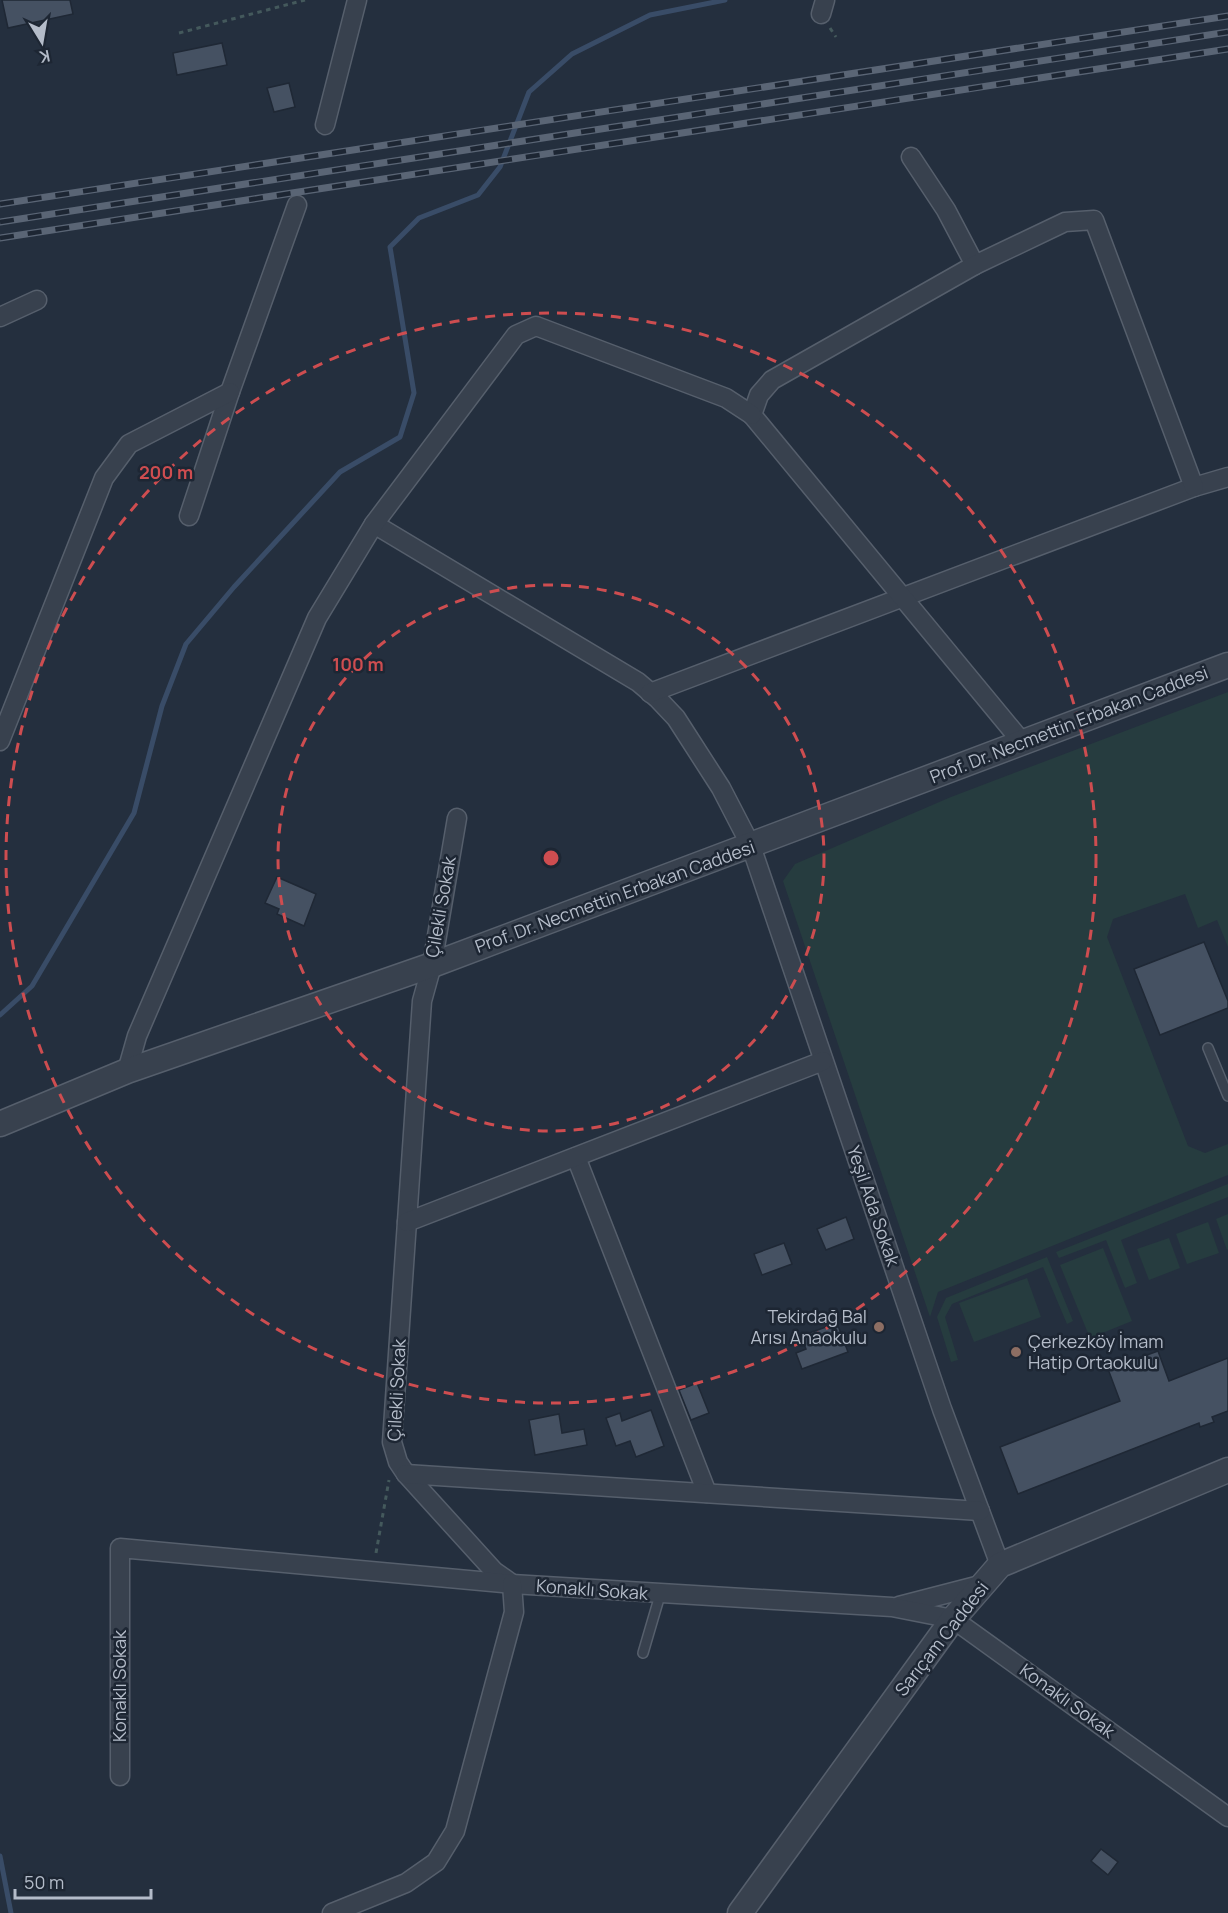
<svg xmlns="http://www.w3.org/2000/svg" width="1228" height="1913" font-family="Manrope,sans-serif">
<style>
.green{fill:#263c3f}
.lines{fill:none;stroke-linecap:round;stroke-linejoin:round}
.stream{stroke:#394c67;stroke-width:5}
.building{fill:#455162;stroke:#1f2835;stroke-width:1.5}
.service-casing{stroke:#565f6c;stroke-width:12}
.minor-casing{stroke:#565f6c;stroke-width:21}
.tertiary-casing{stroke:#565f6c;stroke-width:27}
.path{stroke:#44595c;stroke-width:3;stroke-dasharray:4.5 4.5;stroke-linecap:butt}
.service{stroke:#38414e;stroke-width:9}
.minor{stroke:#38414e;stroke-width:18}
.tertiary{stroke:#38414e;stroke-width:24}
.rail-casing{stroke:#5a6575;stroke-width:7}
.rail{stroke:#1d2633;stroke-width:4.5;stroke-dasharray:14;stroke-linecap:butt}
.ring{fill:none;stroke:#ce4d50;stroke-width:3;stroke-dasharray:10 8}
.education-dot{fill:#8d6e63;stroke:#1d2633;stroke-width:2}
.labels{text-anchor:middle;stroke-width:5;stroke-linejoin:round;paint-order:stroke}
.street-label{font-size:18px;fill:#b4bcc9;stroke:#1d2633}
.poi-label{font-size:18px;fill:#b4bcc9;stroke:#1d2633;text-anchor:end}
.centre{fill:#ce4d50;stroke:#1d2633;stroke-width:3}
.ring-label{font-size:18px;text-anchor:middle;font-weight:bold;fill:#ce4d50;stroke:#1d2633;stroke-width:5;stroke-linejoin:round;paint-order:stroke}
</style>
<rect width="100%" height="100%" fill="#242f3e"/>
<g class="green">
<path d="M1228,692v255l-11,-27 -19,8 -13,-34 -72,25 -6,18 81,209 17,7 23,-9v31l-290,117 -8,25 -147,-436 12,-17 156,-67z"/>
<path d="M1228,1184v13l-107,43 16,43 -12,5 -19,-48 -47,18 -3,-6z"/>
<path d="M1228,1214v35l-1,1 -11,-31z"/>
<path d="M1208,1222l11,31 -32,11 -11,-30z"/>
<path d="M1169,1238l11,30 -31,12 -12,-31z"/>
<path d="M1103,1248l29,73 -42,17 -30,-73z"/>
<path d="M1047,1257l26,64 -6,3 -24,-57 -91,37 -7,13 13,43 -7,2 -14,-45 9,-19z"/>
<path d="M1027,1278l14,39 -67,25 -15,-39z"/>
</g>
<g class="lines">
<g class="stream">
<path d="M0,1015l32,-29 102,-173 28,-107 24,-62 48,-57 106,-115 60,-35 14,-44 -24,-146 29,-29 59,-23 22,-28 29,-75 43,-38 78,-39 75,-15"/>
<path d="M0,1856l11,57"/>
</g>
</g>
<g class="building">
<path d="M2,0h68l3,14 -65,14z"/>
<path d="M222,43l5,22 -50,10 -4,-22z"/>
<path d="M289,83l6,24 -21,5 -7,-24z"/>
<path d="M277,877l39,17 -12,32 -27,-12 2,-5 -14,-6z"/>
<path d="M1204,942l24,59v7l-68,27 -26,-66z"/>
<path d="M846,1217l8,22 -28,11 -9,-21z"/>
<path d="M784,1243l8,21 -30,11 -8,-21z"/>
<path d="M837,1323l11,29 -46,17 -6,-16 10,-4 -5,-13z"/>
<path d="M1158,1351l11,30 59,-23v53l-16,6 2,5 -14,5 -1,-4 -181,71 -18,-47 120,-46 -12,-32z"/>
<path d="M697,1383l12,30 -18,7 -12,-30z"/>
<path d="M651,1410l13,36 -28,11 -6,-16 -14,5 -10,-28 14,-5 2,8z"/>
<path d="M559,1414l3,19 22,-4 3,16 -52,10 -6,-35z"/>
<path d="M1101,1849l17,13 -10,13 -17,-14z"/>
</g>
<g class="lines">
<defs>
<g id="service">
<path d="M1208,1048l20,48"/>
<path d="M643,1653l17,-58"/>
</g>
<g id="minor">
<path d="M821,14l4,-14"/>
<path d="M325,125l32,-125"/>
<path d="M911,157l35,53 29,55"/>
<path d="M0,317l37,-17"/>
<path d="M189,516l41,-124 67,-187"/>
<path d="M374,524l264,158 20,17 18,19 45,70 30,58 191,563 58,156"/>
<path d="M650,693l544,-206 34,-10"/>
<path d="M0,741l104,-263 25,-34 101,-52"/>
<path d="M1022,742l-270,-327 7,-20 13,-15 203,-115 90,-43 29,-2 100,267"/>
<path d="M457,818l-25,147 -10,36 -30,441 6,20 8,12 88,97 17,12"/>
<path d="M127,1071l10,-35 180,-418 57,-94 142,-189 20,-9 190,72 26,17"/>
<path d="M576,1157l131,336"/>
<path d="M407,1222l416,-161"/>
<path d="M406,1474l574,37"/>
<path d="M899,1606l85,-22"/>
<path d="M120,1776v-228l392,36 380,23 61,12 275,198"/>
<path d="M332,1913l74,-30 30,-21 19,-31 59,-219 -2,-28"/>
</g>
<g id="tertiary">
<path d="M0,1124l127,-53 305,-106 796,-300"/>
<path d="M740,1913l213,-294 47,-54 228,-95"/>
</g>
</defs>
<use href="#service" class="service-casing"/>
<use href="#minor" class="minor-casing"/>
<use href="#tertiary" class="tertiary-casing"/>
<g class="path">
<path d="M830,28l6,9"/>
<path d="M179,33l126,-33"/>
<path d="M376,1553l13,-73"/>
</g>
<use href="#service" class="service"/>
<use href="#minor" class="minor"/>
<use href="#tertiary" class="tertiary"/>
<defs>
<g id="rail">
<path d="M0,204l1228,-188"/>
<path d="M0,222l1228,-190"/>
<path d="M0,238l1228,-189"/>
</g>
</defs>
<use href="#rail" class="rail-casing"/>
<use href="#rail" class="rail"/>
</g>
<g class="ring">
<circle cx="551" cy="858" r="273"/>
<circle cx="551" cy="858" r="545"/>
</g>
<g class="education-dot">
<circle cx="879" cy="1327" r="6"/>
<circle cx="1016" cy="1352" r="6"/>
</g>
<g class="labels">
<g class="street-label">
<text transform="translate(1069 725) rotate(-21)" y="6">Prof. Dr. Necmettin Erbakan Caddesi</text>
<text transform="translate(615 897) rotate(-20)" y="6">Prof. Dr. Necmettin Erbakan Caddesi</text>
<text transform="translate(441 907) rotate(-80)" y="6">Çilekli Sokak</text>
<text transform="translate(873 1206) rotate(71)" y="6">Yeşil Ada Sokak</text>
<text transform="translate(397 1390) rotate(-87)" y="6">Çilekli Sokak</text>
<text transform="translate(592 1590) rotate(4)" y="6">Konaklı Sokak</text>
<text transform="translate(942 1639) rotate(-52)" y="6">Sarıçam Caddesi</text>
<text transform="translate(120 1686) rotate(-90)" y="6">Konaklı Sokak</text>
<text transform="translate(1067 1701) rotate(36)" y="6">Konaklı Sokak</text>
</g>
<g class="poi-label">
<text x="867" y="1323">Tekirdağ Bal<tspan x="867" dy="21">Arısı Anaokulu</tspan></text>
<text x="1028" y="1348" text-anchor="start">Çerkezköy İmam<tspan x="1028" dy="21">Hatip Ortaokulu</tspan></text>
</g>
</g>
<circle cx="551" cy="858" r="9" class="centre"/>
<g class="ring-label">
<text x="166" y="479">200 m</text>
<text x="358" y="671">100 m</text>
</g>
<g transform="translate(42 42) rotate(169)" stroke="#1d2633" stroke-width="4.5" paint-order="stroke">
<path d="M0-4.5L10 22L0 15L-10 22Z" fill="#b4bcc9"/>
<text y="-9" font-size="16" font-weight="bold" text-anchor="middle" fill="#b4bcc9">K</text>
</g>
<path d="M15 1889v9h136v-9" fill="none" stroke="#b4bcc9" stroke-width="3"/>
<text x="24" y="1889" font-size="18" fill="#b4bcc9" stroke="#1d2633" stroke-width="4.5" paint-order="stroke">50 m</text>
</svg>
